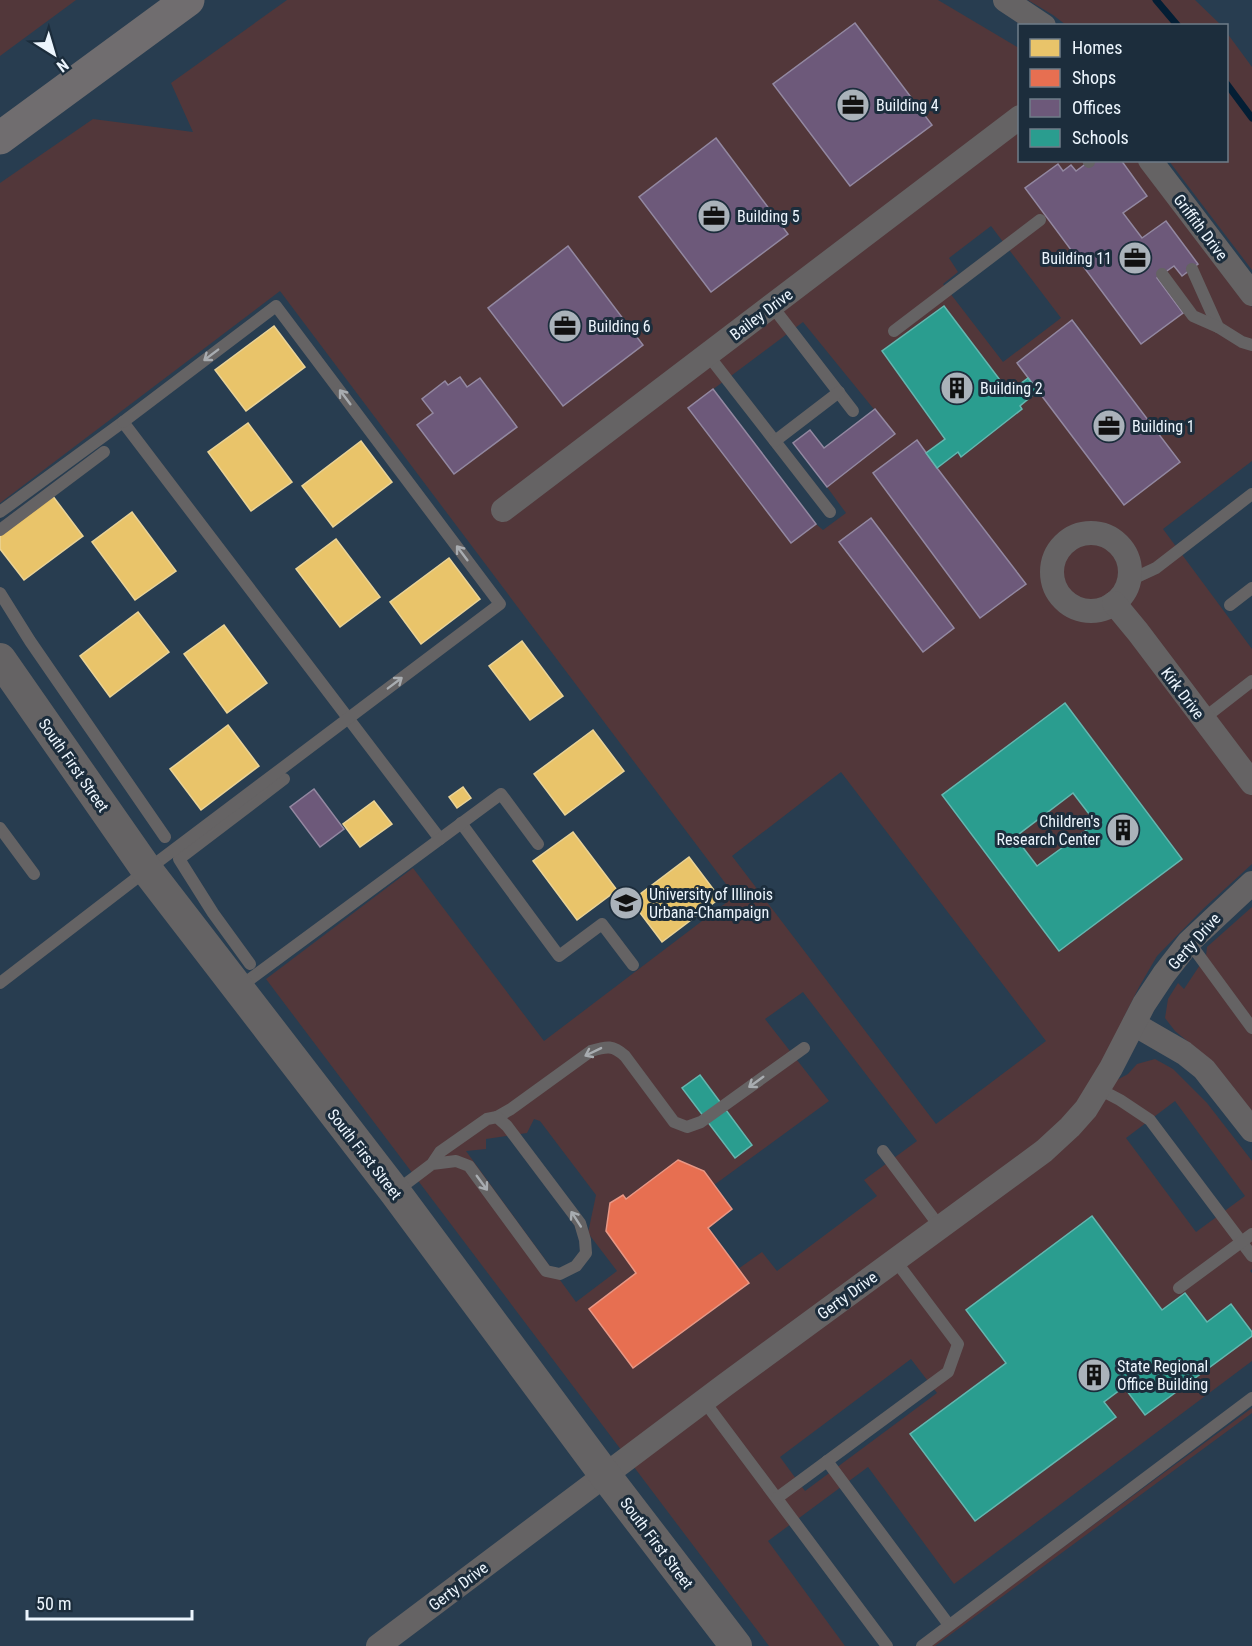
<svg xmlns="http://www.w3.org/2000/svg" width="1252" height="1646" font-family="'Roboto Condensed',sans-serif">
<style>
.built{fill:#283d50;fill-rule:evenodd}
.green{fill:#52373a;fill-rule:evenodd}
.homes{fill:#e9c46a;stroke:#ead396;stroke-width:1.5}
.shops{fill:#e76f51;stroke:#e89785;stroke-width:1.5}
.offices{fill:#6d597a;stroke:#9388a1;stroke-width:1.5}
.schools{fill:#2a9d8f;stroke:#64b7b0;stroke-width:1.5;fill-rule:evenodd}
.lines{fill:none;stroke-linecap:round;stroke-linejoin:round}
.stream{stroke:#041e34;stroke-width:7}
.service{stroke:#656364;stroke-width:12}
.minor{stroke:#656364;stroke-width:24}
.tertiary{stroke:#656364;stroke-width:32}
.secondary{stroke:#706d6f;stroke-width:33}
.oneway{stroke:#a8acb0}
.labels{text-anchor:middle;stroke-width:6;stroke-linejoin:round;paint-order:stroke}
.poi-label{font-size:16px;fill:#ecf5fd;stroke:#1c2d3c;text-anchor:start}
.street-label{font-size:16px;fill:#ecf5fd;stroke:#1c2d3c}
</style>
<rect width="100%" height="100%" fill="#2e373f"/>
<path class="built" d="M0,0h1252v1646h-1252zM1020,26h206v134h-206z"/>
<g class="green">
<path d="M0,0h76l-76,56z"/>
<path d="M287,0h651l81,48 1,112 71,1 -15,10 -5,-6 -8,6 78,173 41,-31 -25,-35 17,-12 8,10 16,-12 -32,-43 -24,17 -19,-25 24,-17 -26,-35h19l112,146v154l-89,68 89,120v215l-48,44 -47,48 -18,31 -16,32 -23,70 28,-15 9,-10 18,-5 18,10 34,34 45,58v108l-2,2 2,2v59l-21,-28 -24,18 -22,-29 -23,17 -70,-94 -125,94 39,53 -96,71 65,87 140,-103 -11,-16 20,-15 21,28 107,-79v25l-298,223 -86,-117 -100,74 77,105h-76l-503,-667 147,-111 131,173 191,-145 -455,-605 -280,212v-320l93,-64 100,13 -22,-49zM716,139l72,95 -77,58 -72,-95zM991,226l70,92 -58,44 -60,-78 15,-12 -9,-14zM567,247l-4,159 -75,-98zM944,306l65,86 19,-14 -11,-16 56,-42 107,142 -56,43 -86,-114 -18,15 2,3 -85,59 89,116 -46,34 -106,-144 43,-34 9,13 19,-14 -63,-88zM803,322l91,112 -67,53 19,26 -23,17 -7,-6 -25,19 -103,-135zM1065,704l116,155 -122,92 -117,-155zM841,772l205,269 -110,83 -204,-268zM803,992l114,149 -53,39 13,16 -100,75 -15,-19 -24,17 11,15 -116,84 -44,-59 47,-36 -30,-42 4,-28 13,-8 3,4 52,-39 26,11 10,14 115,-84 -64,-82zM1175,1101l70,95 -49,36 -70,-94zM534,1119l6,2 56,74 -8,38 29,38 -41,31 -110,-151 20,-2v-10l41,-6zM911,1359l26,34 -132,98 -25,-34z"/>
<path d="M1028,0h167l26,25h-155l-13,-10z"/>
<path d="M1227,33l25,34v203l-83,-109 57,-1z"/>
<path d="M1073,793l23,30 -59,43 -22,-29z"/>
<path d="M1252,907v205l-38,-49 -39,-32 -10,-13 3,-19 10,-16 6,6 22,-33 1,-9z"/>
<path d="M1252,1408v5l-317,233h-6z"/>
</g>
<g class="homes">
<path d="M274,326l31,41 -59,44 -31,-41z"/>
<path d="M248,423l44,59 -41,29 -43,-59z"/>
<path d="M361,441l31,41 -59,45 -31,-41z"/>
<path d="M52,495l31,41 -59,44 -24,-31v-15z"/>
<path d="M132,512l44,59 -41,29 -43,-58z"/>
<path d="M336,539l44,58 -40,30 -44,-58z"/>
<path d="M449,558l31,41 -59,45 -31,-42z"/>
<path d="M138,612l31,40 -59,45 -30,-41z"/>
<path d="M224,625l43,58 -40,30 -43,-59z"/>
<path d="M522,641l41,55 -33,24 -41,-54z"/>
<path d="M228,725l31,41 -58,44 -31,-41z"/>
<path d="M593,730l31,41 -59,44 -31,-41z"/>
<path d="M463,787l8,11 -14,10 -8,-11z"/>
<path d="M374,801l18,23 -32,23 -17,-23z"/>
<path d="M573,832l44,58 -40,30 -44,-59z"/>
<path d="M689,857l31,41 -58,44 -31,-41z"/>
</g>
<path class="shops" d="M678,1160l26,11 28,38 -24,19 41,55 -116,85 -44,-59 47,-36 -30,-42 4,-28 13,-8 3,4z"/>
<g class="offices">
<path d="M855,23l77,102 -82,61 -77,-102z"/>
<path d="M716,138l72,96 -77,58 -72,-95z"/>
<path d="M1091,160h30l26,36 -24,17 19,25 24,-17 32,43 -16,12 -8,-10 -17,12 26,35 -42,31 -116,-156 33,-24 5,7 8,-6 5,6z"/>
<path d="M568,246l75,99 -80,61 -75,-98z"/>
<path d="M1072,320l108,142 -56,43 -107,-142z"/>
<path d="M460,377l7,10 13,-9 37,49 -63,47 -37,-49 16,-12 -11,-14 23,-18 3,4z"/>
<path d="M713,389l103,135 -25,19 -103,-135z"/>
<path d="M875,409l20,25 -68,53 -34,-44 17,-13 14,18z"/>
<path d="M917,440l20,28 89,116 -46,34 -107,-145z"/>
<path d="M871,518l83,110 -31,24 -84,-110z"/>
<path d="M314,789l30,40 -24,18 -30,-40z"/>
</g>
<g class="schools">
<path d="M944,306l65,86 19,-14 10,13 -18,15 2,3 -61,48 -3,-5 -21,16 -11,-15 19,-14 -63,-88z"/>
<path d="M1065,703l117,156 -123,92 -117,-156zM1073,793l23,30 -59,43 -22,-29z"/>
<path d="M700,1075l52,70 -17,13 -53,-70z"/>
<path d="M1092,1216l70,94 23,-17 22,29 24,-18 21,28v4l-107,79 -21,-28 -20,15 12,15 -141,104 -65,-87 96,-71 -40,-53z"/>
</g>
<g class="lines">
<g class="stream">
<path d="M1156,0l22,26"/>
<path d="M1226,83l26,35"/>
</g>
<g class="service">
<path d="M1088,160l1,2"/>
<path d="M1192,269l26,58 24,15 10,3"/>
<path d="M1162,274l31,42 25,11"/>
<path d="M772,306l81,105"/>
<path d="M894,331l146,-111"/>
<path d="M708,355l122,157"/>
<path d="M775,441l64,-49"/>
<path d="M0,512l123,-90 317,417"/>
<path d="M0,530l104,-78"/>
<path d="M1128,581l28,-13 96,-74"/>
<path d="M0,593l30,48 135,196"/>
<path d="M1230,605l22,-17"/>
<path d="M1203,719l49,-38"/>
<path d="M461,823l98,133 43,-32 31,41"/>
<path d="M0,828l34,46"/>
<path d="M1189,942l63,86"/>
<path d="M250,964l-37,-51 -34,-54 105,-80"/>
<path d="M0,983l147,-113 353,-266 -224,-298 -153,116"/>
<path d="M238,988l263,-194 37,50"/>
<path d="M1099,1089l21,11 30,20 102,136"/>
<path d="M497,1117l14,-8 80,-58c16,-5 22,-6 34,5l49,66 13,5 14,-5 103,-74"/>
<path d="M883,1151l57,76"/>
<path d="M395,1192l37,-28 8,-12 47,-33 10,-2 10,9 73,97 5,17 1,13 -10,13 -16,8 -14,-3 -77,-105 -13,-5 -24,3"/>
<path d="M1179,1288l73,-54"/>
<path d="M704,1401l183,245"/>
<path d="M827,1461l122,164"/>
<path d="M777,1498l171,-126 10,-28 -63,-84"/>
<path d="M922,1646l330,-248"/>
</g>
<g class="minor">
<path d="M1005,0l39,26"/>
<path d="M1150,160l102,134"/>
<path d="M503,510l517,-393"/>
<circle cx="1091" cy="572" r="39"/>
<path d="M1114,603l24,29 114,151"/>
<path d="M1134,1024l50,29 20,16 48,61"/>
<path d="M378,1646l347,-261 319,-234 26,-24 16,-18 25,-41 33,-64 20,-30 25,-32 63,-59"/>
</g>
<path class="tertiary" d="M0,659l147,211 248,322 210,283 131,171"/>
<path class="secondary" d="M0,138l188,-138"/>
</g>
<defs><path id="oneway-shaft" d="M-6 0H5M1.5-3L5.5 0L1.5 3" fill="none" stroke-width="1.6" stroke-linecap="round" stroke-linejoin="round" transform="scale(1.5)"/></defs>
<g class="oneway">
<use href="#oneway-shaft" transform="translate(211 355) rotate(143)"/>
<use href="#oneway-shaft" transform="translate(345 397) rotate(-127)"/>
<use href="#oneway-shaft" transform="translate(462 553) rotate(-127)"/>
<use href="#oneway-shaft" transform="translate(395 683) rotate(-37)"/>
<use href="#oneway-shaft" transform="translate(593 1052) rotate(154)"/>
<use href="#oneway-shaft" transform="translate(756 1082) rotate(144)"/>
<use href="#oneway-shaft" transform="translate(482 1183) rotate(54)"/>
<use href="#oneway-shaft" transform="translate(576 1219) rotate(-123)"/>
</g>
<defs>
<symbol id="office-disc" viewBox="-11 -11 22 22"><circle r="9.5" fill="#aab2ba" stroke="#1c2d3c"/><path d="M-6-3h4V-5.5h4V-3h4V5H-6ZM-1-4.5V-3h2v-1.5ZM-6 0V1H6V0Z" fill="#111"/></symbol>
<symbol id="building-disc" viewBox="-11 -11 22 22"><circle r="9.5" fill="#aab2ba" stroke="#1c2d3c"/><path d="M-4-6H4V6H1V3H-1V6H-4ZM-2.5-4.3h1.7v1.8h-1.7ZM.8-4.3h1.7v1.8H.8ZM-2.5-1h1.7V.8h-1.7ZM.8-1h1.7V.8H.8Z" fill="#111"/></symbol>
<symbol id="university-disc" viewBox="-11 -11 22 22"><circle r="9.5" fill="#aab2ba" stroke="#1c2d3c"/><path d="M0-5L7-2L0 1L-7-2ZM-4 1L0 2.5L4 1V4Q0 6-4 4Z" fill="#111"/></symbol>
</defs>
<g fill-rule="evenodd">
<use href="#office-disc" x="834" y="86" width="38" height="38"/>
<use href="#office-disc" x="695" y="197" width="38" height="38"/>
<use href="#office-disc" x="1116" y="239" width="38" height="38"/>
<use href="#office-disc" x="546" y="307" width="38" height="38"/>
<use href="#building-disc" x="938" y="369" width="38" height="38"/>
<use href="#office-disc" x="1090" y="407" width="38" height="38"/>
<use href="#building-disc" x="1104" y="811" width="38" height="38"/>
<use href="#university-disc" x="607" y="884" width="38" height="38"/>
<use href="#building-disc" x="1075" y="1356" width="38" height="38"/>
</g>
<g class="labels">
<g class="poi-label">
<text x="876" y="111">Building 4</text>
<text x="737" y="222">Building 5</text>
<text x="1112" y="264" text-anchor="end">Building 11</text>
<text x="588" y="332">Building 6</text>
<text x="980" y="394">Building 2</text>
<text x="1132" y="432">Building 1</text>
<text x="1100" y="827" text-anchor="end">Children's<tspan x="1100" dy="18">Research Center</tspan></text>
<text x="649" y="900">University of Illinois<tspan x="649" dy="18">Urbana-Champaign</tspan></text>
<text x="1117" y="1372">State Regional<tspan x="1117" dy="18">Office Building</tspan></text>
</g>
<g class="street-label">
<text transform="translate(1201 227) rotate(53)" y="6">Griffith Drive</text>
<text transform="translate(761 314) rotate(-37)" y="6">Bailey Drive</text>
<text transform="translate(1183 693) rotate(53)" y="6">Kirk Drive</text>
<text transform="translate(74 765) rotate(55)" y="6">South First Street</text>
<text transform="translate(1194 941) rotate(-48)" y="6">Gerty Drive</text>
<text transform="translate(365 1154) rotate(52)" y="6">South First Street</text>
<text transform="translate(847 1295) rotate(-36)" y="6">Gerty Drive</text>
<text transform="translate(657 1543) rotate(53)" y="6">South First Street</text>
<text transform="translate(458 1586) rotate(-37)" y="6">Gerty Drive</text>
</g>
</g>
<rect x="1018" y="24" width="210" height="138" fill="#1c2d3c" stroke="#6f7d89" stroke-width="1.5"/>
<rect x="1030" y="39" width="30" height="18" fill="#e9c46a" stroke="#6f7d89" stroke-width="1.5"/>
<text x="1072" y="54" font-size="18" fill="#ecf5fd">Homes</text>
<rect x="1030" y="69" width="30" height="18" fill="#e76f51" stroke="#6f7d89" stroke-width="1.5"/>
<text x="1072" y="84" font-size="18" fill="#ecf5fd">Shops</text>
<rect x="1030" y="99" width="30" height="18" fill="#6d597a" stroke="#6f7d89" stroke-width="1.5"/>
<text x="1072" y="114" font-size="18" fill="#ecf5fd">Offices</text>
<rect x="1030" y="129" width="30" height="18" fill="#2a9d8f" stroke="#6f7d89" stroke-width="1.5"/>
<text x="1072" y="144" font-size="18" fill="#ecf5fd">Schools</text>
<g transform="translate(54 54) rotate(143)" stroke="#1c2d3c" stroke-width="4.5" paint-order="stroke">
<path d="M0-4.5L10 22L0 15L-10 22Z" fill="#ecf5fd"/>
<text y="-9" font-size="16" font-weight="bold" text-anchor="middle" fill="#ecf5fd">N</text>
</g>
<path d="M27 1610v9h165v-9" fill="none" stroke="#ecf5fd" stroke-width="3"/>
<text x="36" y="1610" font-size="18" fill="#ecf5fd" stroke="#1c2d3c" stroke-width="4.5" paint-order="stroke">50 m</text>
</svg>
